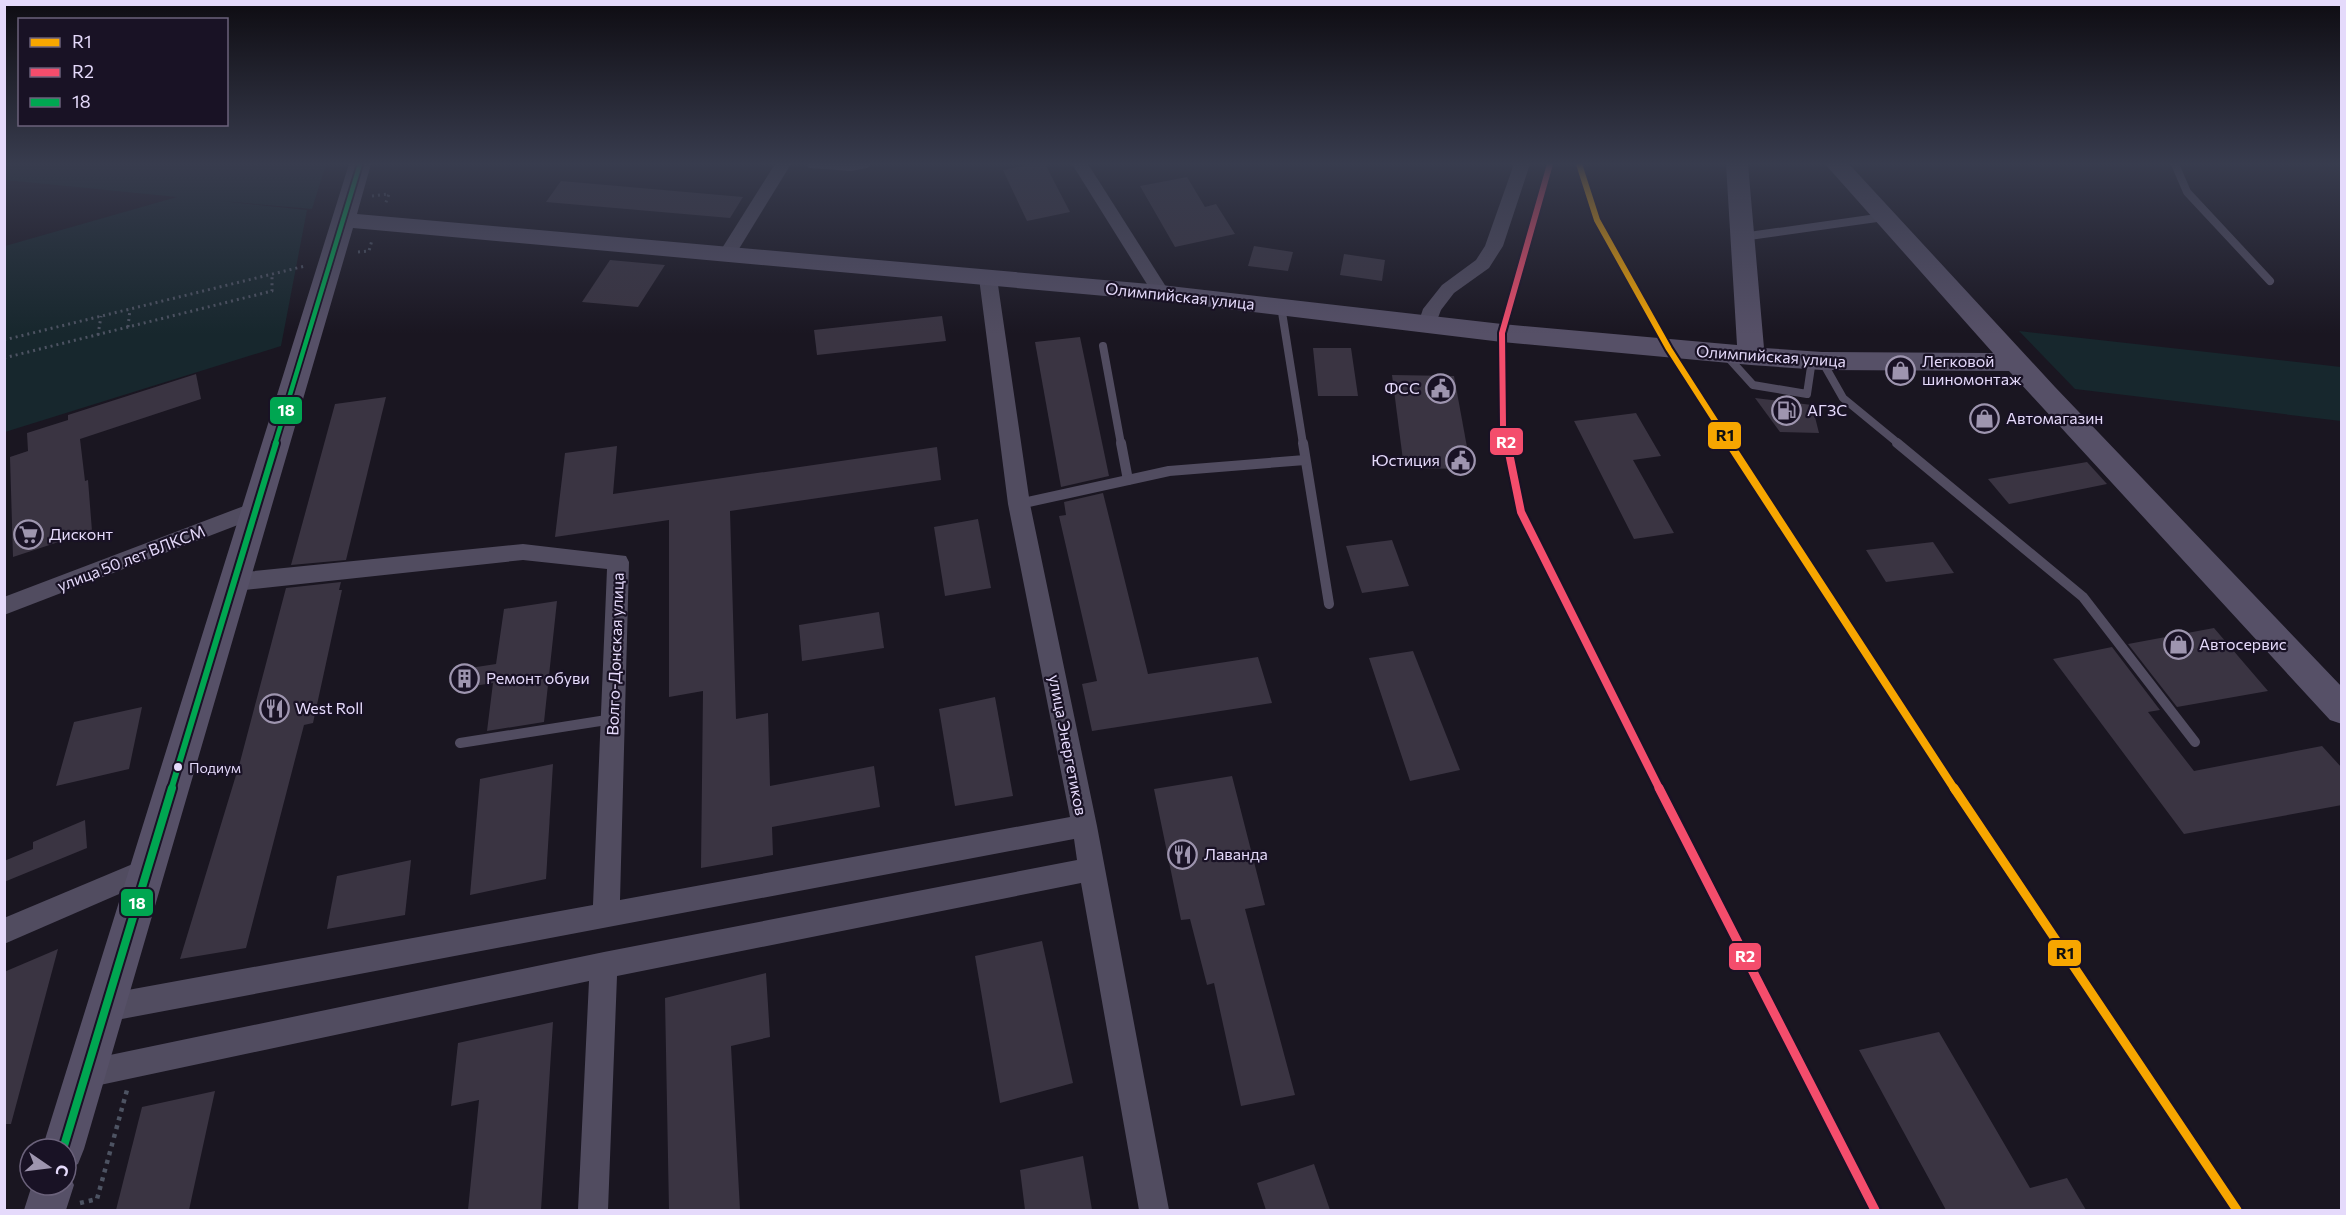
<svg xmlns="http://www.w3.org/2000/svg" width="2346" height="1215" font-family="Commissioner,sans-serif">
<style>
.green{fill:#17272d}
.building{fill:#3a3442}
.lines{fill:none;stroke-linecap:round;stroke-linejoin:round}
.path-far1{stroke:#4d5362;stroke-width:3;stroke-dasharray:2 4;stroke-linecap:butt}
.path{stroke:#4d5362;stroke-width:4.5;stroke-dasharray:4 5;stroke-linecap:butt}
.lane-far1{stroke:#514c60;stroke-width:8}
.lane{stroke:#514c60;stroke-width:10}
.street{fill:#514c60;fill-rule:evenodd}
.secondary{fill:#565067;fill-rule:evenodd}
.bus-1-far2-casing{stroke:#191225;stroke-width:8}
.bus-1-far1-casing{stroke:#191225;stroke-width:10}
.bus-1-casing{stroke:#191225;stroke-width:12}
.bus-1-far2{stroke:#00a651;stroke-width:4.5}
.bus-1-far1{stroke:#00a651;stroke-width:6}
.bus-1{stroke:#00a651;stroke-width:8}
.rail-1-far2-casing{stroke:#191225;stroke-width:10}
.rail-1-far1-casing{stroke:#191225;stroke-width:12}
.rail-1-casing{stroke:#191225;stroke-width:14}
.rail-2-far2-casing{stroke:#191225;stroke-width:10}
.rail-2-far1-casing{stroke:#191225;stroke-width:12}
.rail-2-casing{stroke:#191225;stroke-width:14}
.rail-1-far2{stroke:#f7a600;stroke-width:6}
.rail-1-far1{stroke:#f7a600;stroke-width:8}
.rail-1{stroke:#f7a600;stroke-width:9}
.rail-2-far2{stroke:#f44d6c;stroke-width:6}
.rail-2-far1{stroke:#f44d6c;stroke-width:8}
.rail-2{stroke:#f44d6c;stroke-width:9}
.bus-dot{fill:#e5dafb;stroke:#191225;stroke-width:2}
.labels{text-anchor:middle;stroke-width:4.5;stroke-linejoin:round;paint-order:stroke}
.bus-label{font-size:14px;fill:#e5dafb;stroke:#191225;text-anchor:start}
.street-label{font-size:16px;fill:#e5dafb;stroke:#191225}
.poi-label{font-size:16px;fill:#e5dafb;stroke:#191225;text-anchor:start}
.line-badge{stroke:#191225;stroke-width:2}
.badge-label{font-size:16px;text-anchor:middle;font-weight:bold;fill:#fff}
.pale-badge-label{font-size:16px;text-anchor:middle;font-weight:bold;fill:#111}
</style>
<rect width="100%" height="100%" fill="#1a1621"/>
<g class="green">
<path d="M5,164h321l-14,45 -91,-8 86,9 -26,136 -276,86v-186l172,-49 -172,-17z"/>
<path d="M2019,331l322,36v54l-266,-32z"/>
</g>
<g class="building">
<path d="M1033,164h12l25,48 -43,9 -24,-51z"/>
<path d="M1187,177l18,30 11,-3 19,30 -60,13 -35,-61z"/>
<path d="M561,181l182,16 -13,21 -184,-16z"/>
<path d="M1254,246l39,6 -5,19 -40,-5z"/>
<path d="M1344,254l41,6 -3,21 -42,-6z"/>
<path d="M610,260l55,5 -27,42 -56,-5z"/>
<path d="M942,316l4,25 -129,14 -3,-25z"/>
<path d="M1080,337l29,139 -48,11 -26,-145z"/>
<path d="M1313,348h38l7,48h-40z"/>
<path d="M196,374l5,25 -121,40 5,42 3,-1 4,51 -79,26 -3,-100 18,-6 -1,-18 41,-13v-5z"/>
<path d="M1392,375l62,1 17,93 -67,-1z"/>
<path d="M386,397l-40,163 -55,5 44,-161z"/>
<path d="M1755,398l57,7 7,28 -39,-1z"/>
<path d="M1636,413l25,43 -28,4 41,73 -40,6 -60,-118z"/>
<path d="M617,446l-4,48 324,-47 4,33 -211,31 6,208 32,-6 2,73 104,-20 6,41 -108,20 1,28 -72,13 2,-177 -34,6v-177l-114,17 10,-84z"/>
<path d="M2087,462l20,22 -98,20 -21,-25z"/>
<path d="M1103,493l45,181 110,-17 14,46 -180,28 -10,-47 15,-3 -38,-165 7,-1 -2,-13z"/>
<path d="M978,519l13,69 -46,8 -11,-69z"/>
<path d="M1392,540l17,46 -47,7 -16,-47z"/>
<path d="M1933,542l21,31 -68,9 -20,-32z"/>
<path d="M341,582l-2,8h3l-29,133 -9,2 -58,223 -66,11 60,-197 46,-174z"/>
<path d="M557,601l-13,121 -57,9 6,-48 -39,6 3,-19 39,-6 8,-55z"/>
<path d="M879,612l5,36 -82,13 -3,-36z"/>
<path d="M2214,628l54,63 -91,16 -49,-63z"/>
<path d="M2112,647l48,63 -12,2 46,59 128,-25 20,22v37l-158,29 -131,-175z"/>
<path d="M1413,651l47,119 -50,11 -41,-123z"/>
<path d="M995,697l18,99 -58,10 -16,-97z"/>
<path d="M142,707l-13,62 -73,17 18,-64z"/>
<path d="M553,764l-7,115 -76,16 10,-116z"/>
<path d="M1232,776l33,129 -20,4 50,186 -54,11 -27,-123 -7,2 -17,-66 -9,1 -27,-131z"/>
<path d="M85,820l2,28 -83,34v-21l29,-12v-7z"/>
<path d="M411,860l-6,55 -78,14 10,-53z"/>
<path d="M1042,941l31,142 -73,20 -25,-147z"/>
<path d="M58,949l-47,175h-7v-152z"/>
<path d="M766,973l4,64 -39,9 9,164h-71l-4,-212z"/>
<path d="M553,1022l-12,188h-73l11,-110 -28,6 7,-63z"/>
<path d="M1939,1032l91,156 37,-10 19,32h-140l-87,-160z"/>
<path d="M215,1091l-26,119h-73l26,-103z"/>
<path d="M1083,1156l9,54h-67l-5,-40z"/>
<path d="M1314,1164l16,46h-64l-9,-27z"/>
</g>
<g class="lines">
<g class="path-far1">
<path d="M372,196l17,-2 -4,11"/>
<path d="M358,252l11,-1 3,-11"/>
<path d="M128,327l2,-18"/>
<path d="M98,335l3,-19"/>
<path d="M4,340l301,-74"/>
<path d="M4,358l268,-67v-17"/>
</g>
<path class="path" d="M80,1203l17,-4 30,-109"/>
<g class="lane-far1">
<path d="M811,164l40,3 15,-3"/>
<path d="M2175,164l12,28 83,89"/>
<path d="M1742,237l142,-20"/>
<path d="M1281,306l22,138"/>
<path d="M1103,346l18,98"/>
<path d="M1725,354l28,31 54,9 5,-34"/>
<path d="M1822,361l21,37 56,46"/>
</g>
<g class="lane">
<path d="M1121,443l7,37"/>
<path d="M1303,443l26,161"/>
<path d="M1897,443l186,154 112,145"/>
<path d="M1019,504l150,-33 136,-11"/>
<path d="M460,743l153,-24"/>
</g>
<g class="street">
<path d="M775,164h16l-57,93h-12l-3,-4z"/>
<path d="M1072,164h16l82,129 -3,4h-12z"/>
<path d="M1514,164h16l-27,82 -14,22 -35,25 -13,17 -7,18h-14l-2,-4 5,-15 19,-24 34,-25 9,-14z"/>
<path d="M988,272l9,6 33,226 67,322 72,384h-30l-58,-327 -464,93 -9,234h-30l11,-229 -503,107 -10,-4 -4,-10 4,-10 10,-4 518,-108 473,-92 -3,-21 -968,183 -10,-4 -4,-10 4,-10 10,-4 487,-89 14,-336 -84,-9 -288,31 -8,-3 -3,-6 3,-6 8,-3 288,-29 103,12 3,6 -9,338 450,-83 -62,-313 -29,-226z"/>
<path d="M257,501l7,2 4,6 -4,6 -260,100v-18z"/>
<path d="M147,858l9,4 4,8 -4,8 -152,66v-26z"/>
</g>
<g class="secondary">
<path d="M349,164h22l-14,50 804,71 341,39 235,21 -11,-181h22l16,184 58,4 171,1 -168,-189h24l206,223 287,300v37l-12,-4 -321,-349 -187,-1 -71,-5 -249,-23 -341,-41 -808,-73 -269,921 -6,15 -12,5v-20h-24z"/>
<path d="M66,1169l8,16 -8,25h-42l8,-25h34z"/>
</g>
<defs>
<path id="bus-1-far2" d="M275,444l85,-280"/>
<path id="bus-1-far1" d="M171,790l105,-347"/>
<path id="bus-1" d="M63,1149l109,-361"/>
</defs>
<use href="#bus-1-far2" class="bus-1-far2-casing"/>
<use href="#bus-1-far1" class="bus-1-far1-casing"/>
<use href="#bus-1" class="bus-1-casing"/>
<use href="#bus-1-far2" class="bus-1-far2"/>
<use href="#bus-1-far1" class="bus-1-far1"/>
<use href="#bus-1" class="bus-1"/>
<defs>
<path id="rail-1-far2" d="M1579,164l18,56 72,129 61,95"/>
<path id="rail-1-far1" d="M1729,443l226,347"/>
<path id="rail-1" d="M1954,788l283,422"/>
<path id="rail-2-far2" d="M1507,444l-4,-18 -1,-93 48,-169"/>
<path id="rail-2-far1" d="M1507,443l14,69 139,278"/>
<path id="rail-2" d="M1659,788l216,422"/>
</defs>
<use href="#rail-1-far2" class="rail-1-far2-casing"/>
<use href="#rail-1-far1" class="rail-1-far1-casing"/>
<use href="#rail-1" class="rail-1-casing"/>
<use href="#rail-2-far2" class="rail-2-far2-casing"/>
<use href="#rail-2-far1" class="rail-2-far1-casing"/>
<use href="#rail-2" class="rail-2-casing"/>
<use href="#rail-1-far2" class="rail-1-far2"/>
<use href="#rail-1-far1" class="rail-1-far1"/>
<use href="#rail-1" class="rail-1"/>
<use href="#rail-2-far2" class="rail-2-far2"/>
<use href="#rail-2-far1" class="rail-2-far1"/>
<use href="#rail-2" class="rail-2"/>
</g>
<linearGradient id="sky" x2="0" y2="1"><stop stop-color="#0e0c12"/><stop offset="0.49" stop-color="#383c4e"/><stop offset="1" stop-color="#383c4e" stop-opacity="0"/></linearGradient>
<rect width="2346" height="334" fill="url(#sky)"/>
<defs>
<symbol id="shop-ring" viewBox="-11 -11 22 22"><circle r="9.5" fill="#191225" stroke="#9e95af" stroke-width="1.5"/><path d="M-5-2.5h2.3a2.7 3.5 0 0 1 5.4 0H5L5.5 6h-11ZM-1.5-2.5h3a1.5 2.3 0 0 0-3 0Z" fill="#9e95af"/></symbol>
<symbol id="civic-ring" viewBox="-11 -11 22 22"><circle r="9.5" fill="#191225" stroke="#9e95af" stroke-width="1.5"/><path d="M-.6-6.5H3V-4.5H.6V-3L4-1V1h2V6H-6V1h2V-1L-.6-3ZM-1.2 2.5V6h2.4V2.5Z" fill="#9e95af"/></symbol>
<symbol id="fuel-ring" viewBox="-11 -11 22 22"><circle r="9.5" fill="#191225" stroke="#9e95af" stroke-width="1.5"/><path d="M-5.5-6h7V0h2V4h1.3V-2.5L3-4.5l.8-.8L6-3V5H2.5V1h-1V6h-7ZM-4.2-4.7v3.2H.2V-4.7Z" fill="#9e95af"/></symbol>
<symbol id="supermarket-ring" viewBox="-11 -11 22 22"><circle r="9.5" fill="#191225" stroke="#9e95af" stroke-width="1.5"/><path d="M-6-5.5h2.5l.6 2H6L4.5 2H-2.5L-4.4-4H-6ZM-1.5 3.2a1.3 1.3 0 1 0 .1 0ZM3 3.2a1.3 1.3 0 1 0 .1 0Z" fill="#9e95af"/></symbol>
<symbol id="building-ring" viewBox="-11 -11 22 22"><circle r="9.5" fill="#191225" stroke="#9e95af" stroke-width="1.5"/><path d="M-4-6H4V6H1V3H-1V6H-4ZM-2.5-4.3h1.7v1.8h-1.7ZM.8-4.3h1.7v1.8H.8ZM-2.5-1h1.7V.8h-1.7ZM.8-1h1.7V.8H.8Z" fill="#9e95af"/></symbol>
<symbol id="restaurant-ring" viewBox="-11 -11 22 22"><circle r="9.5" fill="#191225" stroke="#9e95af" stroke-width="1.5"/><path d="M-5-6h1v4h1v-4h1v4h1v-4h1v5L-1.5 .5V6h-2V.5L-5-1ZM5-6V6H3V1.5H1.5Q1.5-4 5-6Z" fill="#9e95af"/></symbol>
</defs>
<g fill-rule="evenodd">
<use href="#shop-ring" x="1884" y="354" width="33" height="33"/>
<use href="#civic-ring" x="1424" y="372" width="33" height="33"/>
<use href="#fuel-ring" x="1770" y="394" width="33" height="33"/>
<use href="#shop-ring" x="1968" y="402" width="33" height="33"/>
<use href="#civic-ring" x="1444" y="444" width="33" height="33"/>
<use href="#supermarket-ring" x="12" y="518" width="33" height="33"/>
<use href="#shop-ring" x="2162" y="628" width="33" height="33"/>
<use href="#building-ring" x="448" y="662" width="33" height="33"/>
<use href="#restaurant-ring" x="258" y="692" width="33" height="33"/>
<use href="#restaurant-ring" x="1166" y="838" width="33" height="33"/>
</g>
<circle class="bus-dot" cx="178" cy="767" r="5"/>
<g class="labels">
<g class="bus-label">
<text x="189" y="773">Подиум</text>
</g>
<g class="street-label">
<text transform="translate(1180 296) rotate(6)" y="6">Олимпийская улица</text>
<text transform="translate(1771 356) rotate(4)" y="6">Олимпийская улица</text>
<text transform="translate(131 558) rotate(-21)" y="6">улица 50 лет ВЛКСМ</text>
<text transform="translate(615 654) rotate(-88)" y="6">Волго-Донская улица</text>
<text transform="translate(1068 745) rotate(79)" y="6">улица Энергетиков</text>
</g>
<g class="poi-label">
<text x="1922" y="367">Легковой<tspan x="1922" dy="18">шиномонтаж</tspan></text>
<text x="1420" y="394" text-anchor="end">ФСС</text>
<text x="1807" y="416">АГЗС</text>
<text x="2006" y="424">Автомагазин</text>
<text x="1440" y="466" text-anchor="end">Юстиция</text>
<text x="49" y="540">Дисконт</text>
<text x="2199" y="650">Автосервис</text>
<text x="486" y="684">Ремонт обуви</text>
<text x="295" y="714">West Roll</text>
<text x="1204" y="860">Лаванда</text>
</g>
</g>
<g class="line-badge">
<rect x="269" y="396" width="34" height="29" rx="6" fill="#00a651"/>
<rect x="1707" y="421" width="35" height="29" rx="6" fill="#f7a600"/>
<rect x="1489" y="427" width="35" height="29" rx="6" fill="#f44d6c"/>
<rect x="120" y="888" width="34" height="29" rx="6" fill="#00a651"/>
<rect x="2047" y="939" width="35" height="28" rx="6" fill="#f7a600"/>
<rect x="1728" y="942" width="34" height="29" rx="6" fill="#f44d6c"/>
</g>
<g class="badge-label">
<text x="286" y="416">18</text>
<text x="1506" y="448">R2</text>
<text x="137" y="909">18</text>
<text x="1745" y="962">R2</text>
</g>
<g class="pale-badge-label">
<text x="1725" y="441">R1</text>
<text x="2065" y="959">R1</text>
</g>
<rect width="2346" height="1215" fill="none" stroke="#e5dafb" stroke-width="12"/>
<rect x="18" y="18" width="210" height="108" fill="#191225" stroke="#6b627b" stroke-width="1.5"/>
<rect x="30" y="38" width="30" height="9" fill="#f7a600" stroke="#6b627b" stroke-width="1.5"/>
<text x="72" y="48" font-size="18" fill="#e5dafb">R1</text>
<rect x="30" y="68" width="30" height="9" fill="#f44d6c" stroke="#6b627b" stroke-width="1.5"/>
<text x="72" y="78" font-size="18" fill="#e5dafb">R2</text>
<rect x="30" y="98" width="30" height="9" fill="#00a651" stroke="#6b627b" stroke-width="1.5"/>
<text x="72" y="108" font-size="18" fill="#e5dafb">18</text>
<g transform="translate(48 1167) rotate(104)"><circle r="28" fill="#191225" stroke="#6b627b" stroke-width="1.5"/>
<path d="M0-4.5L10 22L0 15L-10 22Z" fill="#9e95af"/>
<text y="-9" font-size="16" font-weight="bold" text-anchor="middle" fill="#e5dafb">С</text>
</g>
</svg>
